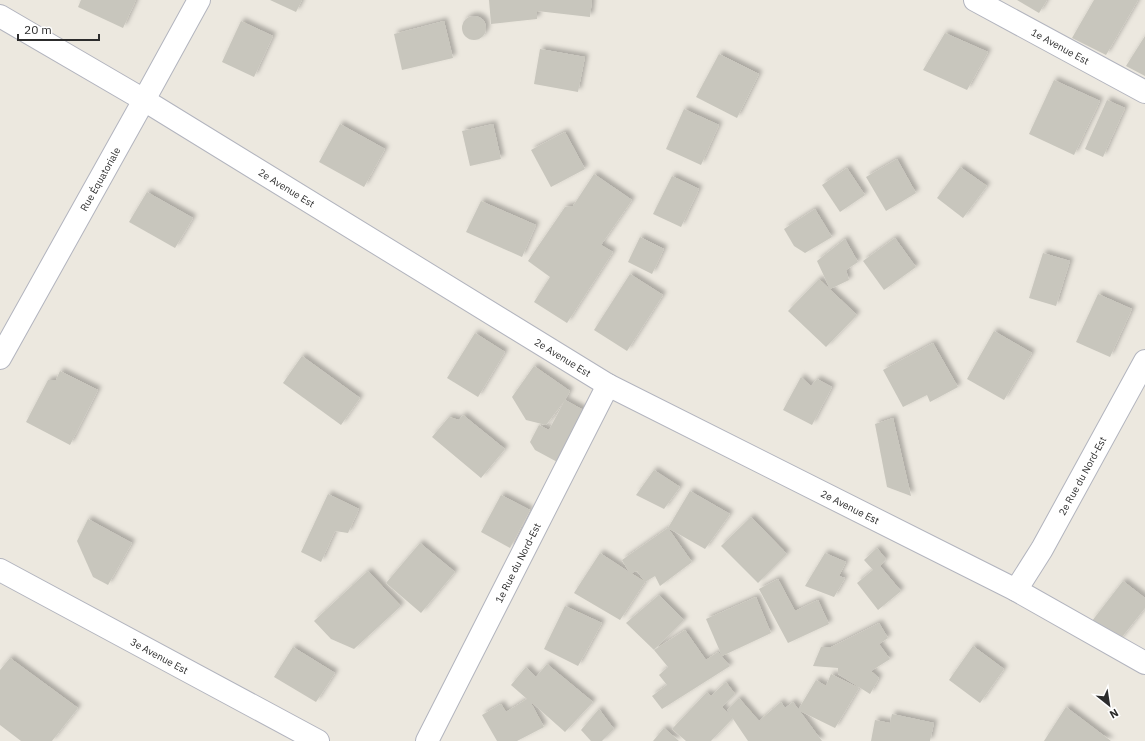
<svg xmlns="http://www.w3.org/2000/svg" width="1145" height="741" font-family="'IBM Plex Sans',sans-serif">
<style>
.building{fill:#c8c6bd;filter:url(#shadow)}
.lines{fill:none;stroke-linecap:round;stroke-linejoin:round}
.street-casing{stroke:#b2b4be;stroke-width:24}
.secondary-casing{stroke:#b2b4be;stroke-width:24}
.street{stroke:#fff;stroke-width:22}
.secondary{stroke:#fff;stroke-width:22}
.labels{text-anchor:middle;stroke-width:3;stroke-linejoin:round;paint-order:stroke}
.street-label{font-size:10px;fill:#2c2c2c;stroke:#fff}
</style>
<defs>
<filter id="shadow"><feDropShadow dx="3.5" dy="-3.5" stdDeviation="2" flood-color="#0004"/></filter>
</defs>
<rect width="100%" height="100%" fill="#ece8df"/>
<g class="building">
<path d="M81,0h55l-13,28 -45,-21z"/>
<path d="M270,0h32l-6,12z"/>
<path d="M489,0h103l-2,17 -53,-6v8l-46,5z"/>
<path d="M1017,0h30l-8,13z"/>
<path d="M1094,0h44l-32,55 -34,-17z"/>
<circle cx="474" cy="28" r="12"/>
<path d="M241,21l32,15 -19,41 -32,-15z"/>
<path d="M444,21l9,37 -51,12 -8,-36z"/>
<path d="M945,33l43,19 -21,38 -44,-20z"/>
<path d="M1145,36v40l-19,-10z"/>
<path d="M540,49l45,8 -7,35 -44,-8z"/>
<path d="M719,54l40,20 -22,44 -41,-21z"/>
<path d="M1054,80l46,21 -26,54 -45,-21z"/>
<path d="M1107,100l18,8 -22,49 -18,-8z"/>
<path d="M684,109l35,16 -18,40 -35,-16z"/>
<path d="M340,124l45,25 -21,38 -45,-25z"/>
<path d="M493,124l8,35 -31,7 -8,-35z"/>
<path d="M565,132l20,37 -34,18 -20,-37z"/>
<path d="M897,159l19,34 -30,18 -20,-34z"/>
<path d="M960,167l27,19 -24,32 -26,-20z"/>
<path d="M847,168l18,27 -25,17 -18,-27z"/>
<path d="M594,174l38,26 -31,45 12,7 -46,71 -33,-21 16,-25 -22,-16 37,-54 8,-1z"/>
<path d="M672,176l27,13 -18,38 -28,-13z"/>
<path d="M147,192l46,26 -18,30 -46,-26z"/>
<path d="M481,201l55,24 -14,32 -56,-25z"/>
<path d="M815,209l17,28 -27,16 -11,-7 -10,-17z"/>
<path d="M640,237l24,12 -12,25 -24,-12z"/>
<path d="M895,238l21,29 -32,23 -21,-29z"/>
<path d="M845,239l13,23 -12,8 3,10 -19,9 -13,-28z"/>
<path d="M1043,253l27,8 -14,45 -27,-8z"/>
<path d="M630,274l33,21 -36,56 -33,-21z"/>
<path d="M819,279l38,36 -31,32 -38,-36z"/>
<path d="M1098,294l34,15 -22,48 -34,-15z"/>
<path d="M994,331l38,22 -28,47 -37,-21z"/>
<path d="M475,333l30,19 -27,45 -31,-19z"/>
<path d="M933,343l25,44 -28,15 -3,-7 -24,12 -20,-37z"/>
<path d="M302,356l58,42 -19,27 -58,-42z"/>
<path d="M534,366l36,25 -5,9 24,13 -28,51 -26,-14 -5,-8 9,-17 10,5 16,-30 -19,25 -20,-5 -14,-23z"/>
<path d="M60,371l38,19 -28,55 -44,-23 22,-42h8z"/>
<path d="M801,377l10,9 6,-7 15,8 -20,38 -29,-15z"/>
<path d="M463,415l42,34 -24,29 -49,-41 17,-20 10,3z"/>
<path d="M893,418l18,78 -24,-9 -12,-63z"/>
<path d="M654,470l26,17 -16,22 -28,-14z"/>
<path d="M690,491l40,23 -25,35 -37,-21 24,34 -32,24 -5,-10 -10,6 -8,-11 -6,2 14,9 -25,38 -46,-27 26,-40 29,19 -7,-12 46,-32z"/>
<path d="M328,494l31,15 -11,24 -13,-2 -14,31 -20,-10z"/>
<path d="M501,495l29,15 -20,38 -29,-16z"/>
<path d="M751,517l36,37 -29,29 -37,-37z"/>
<path d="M88,519l44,24 -24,42 -15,-8 -16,-36z"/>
<path d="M420,543l35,29 -34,41 -35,-30z"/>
<path d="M877,548l9,11 -6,7 21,25 -23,19 -21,-27 16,-13 -9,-10z"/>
<path d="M825,553l21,9 -7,14 6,2 -11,19 -29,-11z"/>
<path d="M368,571l33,35 -47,43 -23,-10 -17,-18z"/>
<path d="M778,579l17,32 23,-11 11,24 -41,19 -29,-54z"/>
<path d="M1123,581l22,17v10l-27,34 -26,-21z"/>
<path d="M659,595l25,25 -30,30 -28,-27z"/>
<path d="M756,597l15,36 -49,23 -16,-37z"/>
<path d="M565,606l37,17 -24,43 -34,-17z"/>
<path d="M879,623l9,15 -9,6 11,15 -19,12 8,7 -9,16 -32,-20v-6l-25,-2 8,-19h10z"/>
<path d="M685,630l21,30 12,-8 12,14 -68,43 -10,-13 15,-11 -8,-10 9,-8 -14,-17z"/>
<path d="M973,646l31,23 -24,34 -31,-23z"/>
<path d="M293,647l42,26 -19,29 -42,-25z"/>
<path d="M10,658l68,50 -26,33h-31l-21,-16v-55z"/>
<path d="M547,664l46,38 -28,30 -35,-31 14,26 -27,14h-20l-15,-26 19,-11 5,8 21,-13 -16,-14 15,-18 10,10z"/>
<path d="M831,674l28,14 -24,40 -37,-18 18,-30 10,6z"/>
<path d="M726,682l9,12 -13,13 11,11 -22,23h-25l-14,-12 35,-37 4,4z"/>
<path d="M739,698l20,23 22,-19 4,6 8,-6 29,39h-74l-21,-31z"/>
<path d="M1066,707l45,34h-67z"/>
<path d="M599,709l15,20 -12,12h-11l-10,-11z"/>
<path d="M892,714l42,9 -4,18h-59l4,-21 15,3z"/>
<path d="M664,728l15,13h-26z"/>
</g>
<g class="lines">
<defs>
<g id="street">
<path id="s1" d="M975,0l170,92"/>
<path id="s2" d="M0,358l144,-258 464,285 408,205 129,73"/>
<path id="s3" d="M0,570l318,171"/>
<path id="s4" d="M1016,590l26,-41 103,-188"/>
<path id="s5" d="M427,741l181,-356"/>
</g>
<path id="secondary" d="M0,16l144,84 55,-100"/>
</defs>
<use href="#street" class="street-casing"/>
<use href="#secondary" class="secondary-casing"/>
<use href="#street" class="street"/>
<use href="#secondary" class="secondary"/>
</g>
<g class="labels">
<g class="street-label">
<text dy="4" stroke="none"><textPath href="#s1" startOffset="97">1e Avenue Est</textPath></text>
<text dy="4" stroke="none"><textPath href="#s2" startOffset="205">Rue Équatoriale</textPath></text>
<text dy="4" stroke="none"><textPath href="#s2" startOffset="463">2e Avenue Est</textPath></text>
<text dy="4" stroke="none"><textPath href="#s2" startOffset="787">2e Avenue Est</textPath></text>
<text dy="4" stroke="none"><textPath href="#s4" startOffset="132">2e Rue du Nord-Est</textPath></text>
<text dy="4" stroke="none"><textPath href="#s2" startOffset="1111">2e Avenue Est</textPath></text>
<text dy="4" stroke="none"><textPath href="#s5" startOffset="200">1e Rue du Nord-Est</textPath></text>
<text dy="4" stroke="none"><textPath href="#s3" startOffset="181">3e Avenue Est</textPath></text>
</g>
</g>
<g transform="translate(1109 705) rotate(150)" stroke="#ffffff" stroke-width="3" paint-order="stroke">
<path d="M0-3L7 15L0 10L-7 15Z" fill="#2c2c2c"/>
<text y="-6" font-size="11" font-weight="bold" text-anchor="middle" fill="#2c2c2c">N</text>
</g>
<path d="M18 34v6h81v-6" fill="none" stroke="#2c2c2c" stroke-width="2"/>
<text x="24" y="34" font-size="12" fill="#2c2c2c" stroke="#ffffff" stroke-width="3" paint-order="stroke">20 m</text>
</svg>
